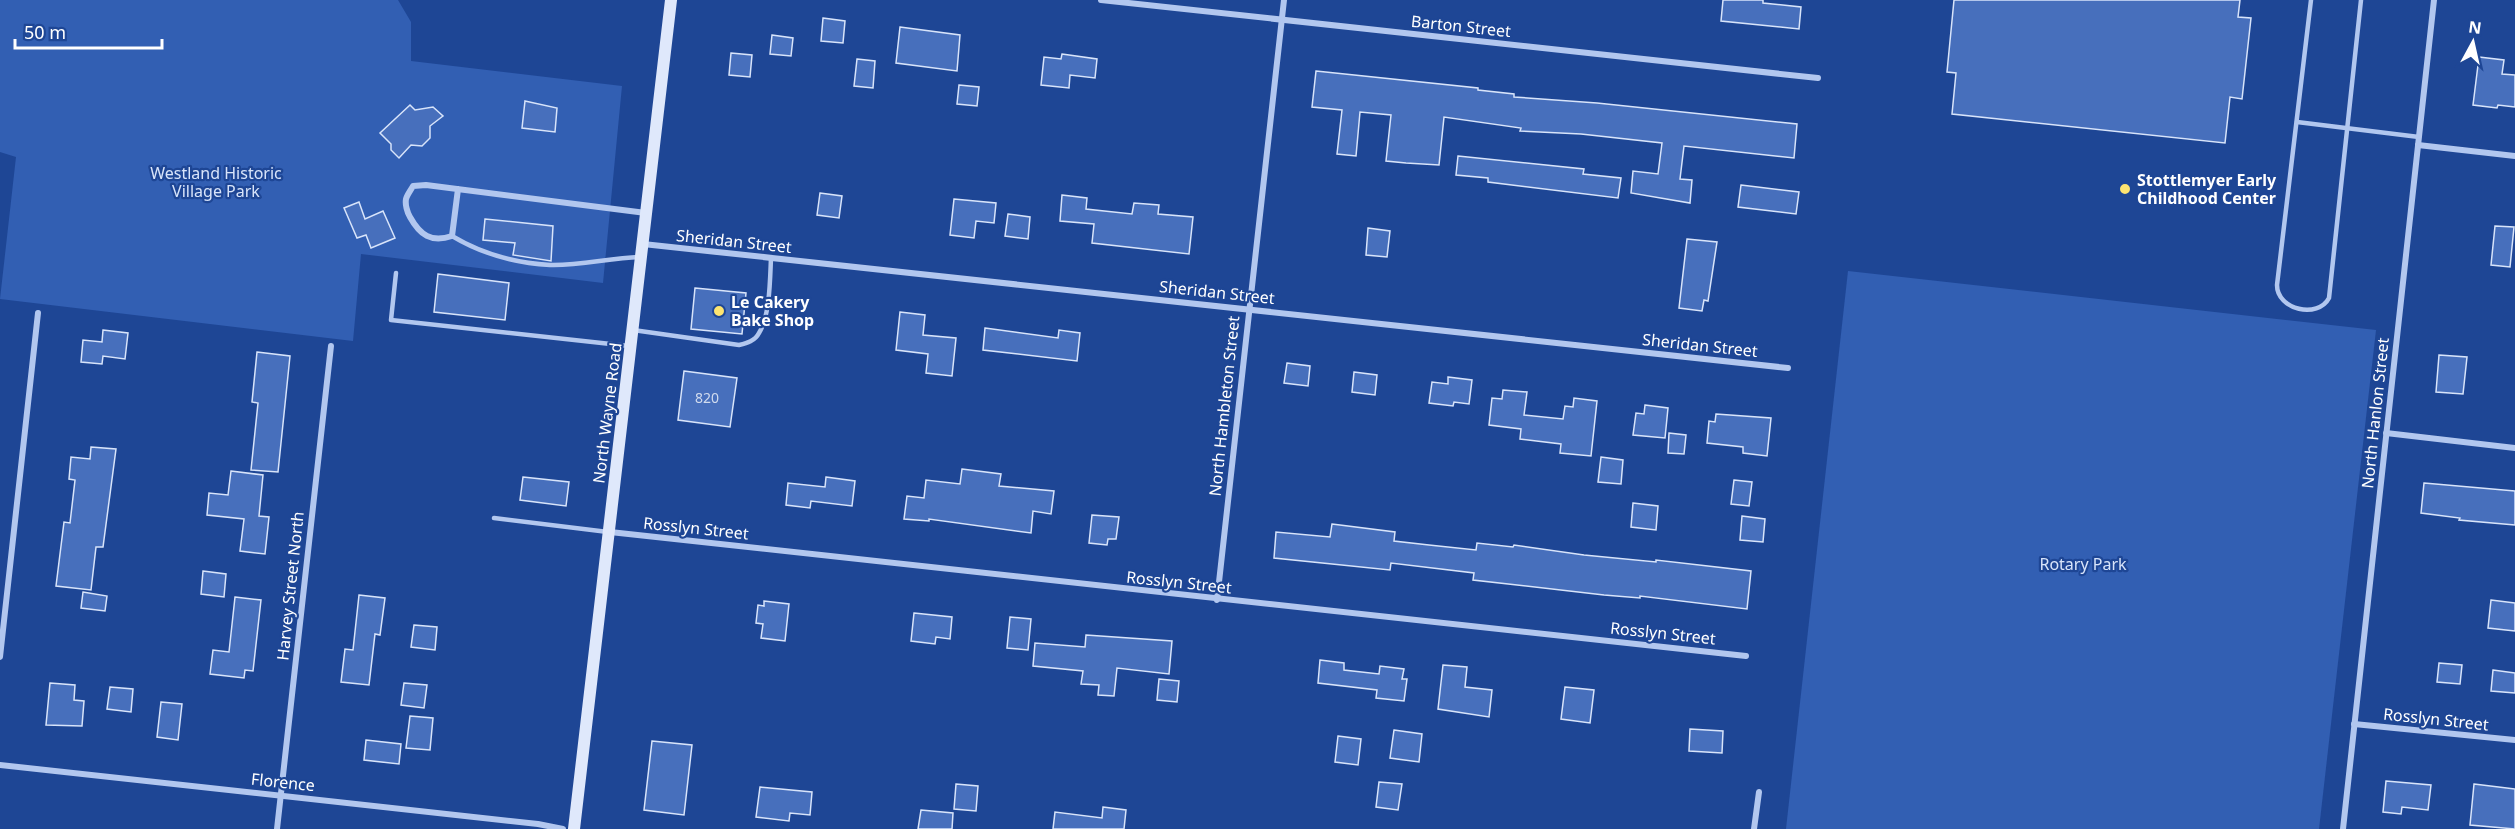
<svg xmlns="http://www.w3.org/2000/svg" width="2515" height="829" font-family="'Noto Sans',sans-serif">
<style>
.green{fill:#325fb3}
.building{fill:#476fbc;stroke:#d8e4fa;stroke-width:1.5}
.lines{fill:none;stroke-linecap:round;stroke-linejoin:round}
.service{stroke:#b2c7ef;stroke-width:4.5}
.minor{stroke:#b2c7ef;stroke-width:6}
.secondary{stroke:#dfe8fb;stroke-width:12}
.poi-dot{fill:#fde471;stroke:#1e4695;stroke-width:2}
.labels{text-anchor:middle;stroke-width:4.5;stroke-linejoin:round;paint-order:stroke}
.number-label{font-size:14px;fill:#d1dbee}
.street-label{font-size:16px;fill:#fff;stroke:#1e4695}
.park-label{font-size:16px;fill:#d8e4fa;stroke:#1e4695}
.poi-label{font-size:16px;font-weight:bold;fill:#fff;stroke:#1e4695;text-anchor:start}
</style>
<rect width="100%" height="100%" fill="#1e4695"/>
<g class="green">
<path d="M0,0h398l13,22v39l211,25 -19,197 -242,-29 -8,87 -353,-42 16,-142 -16,-5z"/>
<path d="M1848,271l528,59 -57,499h-533z"/>
</g>
<g class="building">
<path d="M1723,0h40v3l38,4 -2,22 -78,-8z"/>
<path d="M1954,0h286l-2,17 13,1 -9,81 -12,-2 -5,46 -273,-29 4,-41 -9,-1z"/>
<path d="M823,18l22,3 -2,22 -22,-2z"/>
<path d="M900,27l60,8 -3,36 -61,-8z"/>
<path d="M772,35l21,3 -2,18 -21,-2z"/>
<path d="M731,53l21,2 -2,22 -21,-2z"/>
<path d="M1062,54l35,5 -2,19 -25,-3 -1,13 -28,-3 3,-28 17,2z"/>
<path d="M2479,57l25,3 -2,14 13,1v32l-17,-2 -1,3 -24,-3z"/>
<path d="M857,59l18,2 -2,27 -19,-2z"/>
<path d="M1316,71l162,17v2l36,4v3l83,6 200,21 -3,34 -110,-12 -4,33 12,1 -2,23 -59,-10 2,-22 25,3 4,-31 -81,-9 -61,-3 1,-3 -77,-11 -5,48 -33,-2 -20,-2 5,-46 -31,-3 -4,44 -19,-2 5,-44 -30,-3z"/>
<path d="M959,85l20,2 -2,19 -20,-2z"/>
<path d="M525,101l32,7 -2,24 -33,-4z"/>
<path d="M410,105l5,5 18,-3 10,9 -13,10v12l-8,8 -11,-1 -12,13 -8,-8v-6l-11,-11z"/>
<path d="M1458,156l126,13 -1,5 38,4 -3,20 -130,-16v-4l-32,-3z"/>
<path d="M1741,185l58,7 -3,22 -58,-7z"/>
<path d="M820,193l22,3 -3,22 -22,-3z"/>
<path d="M1062,195l25,3 -1,11 46,5 2,-11 25,2 -1,9 35,3 -4,37 -97,-11 2,-19 -34,-3z"/>
<path d="M954,199l42,4 -2,20 -18,-2 -2,17 -24,-3z"/>
<path d="M359,202l6,17 18,-8 12,27 -24,10 -5,-13 -9,3 -13,-30z"/>
<path d="M1008,214l22,3 -2,22 -23,-3z"/>
<path d="M485,219l68,7 -2,35 -38,-6 2,-12 -32,-3z"/>
<path d="M2495,226l19,1 -4,40 -19,-2z"/>
<path d="M1368,228l22,3 -3,26 -21,-2z"/>
<path d="M1687,239l30,3 -9,59 -4,-1 -2,11 -23,-3z"/>
<path d="M438,274l71,9 -4,37 -71,-8z"/>
<path d="M695,288l51,5 -4,41 -51,-5z"/>
<path d="M900,312l25,3 -2,20 33,3 -4,38 -26,-3 2,-19 -32,-4z"/>
<path d="M985,328l73,10 1,-8 21,3 -3,28 -94,-11z"/>
<path d="M103,330l25,3 -3,26 -22,-3 -1,8 -21,-2 2,-22 19,2z"/>
<path d="M257,352l33,4 -12,116 -27,-2 7,-67 -6,-1z"/>
<path d="M2439,355l28,2 -4,37 -27,-2z"/>
<path d="M1287,363l23,3 -2,20 -24,-3z"/>
<path d="M684,371l53,7 -7,49 -52,-7z"/>
<path d="M1354,372l23,3 -2,20 -23,-3z"/>
<path d="M1448,377l24,3 -3,24 -15,-2 -1,4 -24,-3 3,-21 16,2z"/>
<path d="M1503,390l24,2 -3,23 39,4 2,-13 8,1 1,-9 23,3 -6,55 -31,-3 1,-9 -41,-5 1,-10 -32,-4 3,-27 10,1z"/>
<path d="M1645,405l23,3 -3,30 -32,-3 3,-22 8,1z"/>
<path d="M1716,414l55,4 -4,38 -24,-3v-6l-36,-4 2,-22 6,1z"/>
<path d="M1669,433l17,2 -2,19 -16,-1z"/>
<path d="M91,447l25,2 -13,98h-7l-5,43 -35,-4 8,-64 6,1 5,-43 -6,-1 2,-22 19,2z"/>
<path d="M1601,457l22,3 -2,24 -23,-2z"/>
<path d="M962,469l39,5 -2,12 55,5 -3,23 -18,-3 -2,22 -102,-14v2l-25,-2 3,-23 17,2 2,-18 34,4z"/>
<path d="M231,471l32,4 -4,41 10,1 -4,37 -25,-3 4,-32 -37,-4 2,-22 19,2z"/>
<path d="M523,477l46,5 -3,24 -46,-6z"/>
<path d="M826,477l29,4 -3,25 -41,-5 -1,7 -24,-3 2,-22 37,4z"/>
<path d="M1734,480l18,2 -3,24 -18,-2z"/>
<path d="M2424,483l91,8v34l-56,-5 1,-2 -39,-5z"/>
<path d="M1633,503l25,3 -2,24 -25,-3z"/>
<path d="M1092,515l27,2 -3,22h-8l-1,6 -18,-2z"/>
<path d="M1742,516l23,3 -2,23 -23,-2z"/>
<path d="M1332,524l63,8 -1,9 35,4 47,5 1,-7 36,4 1,-2 70,10 72,7v-2l95,11 -4,38 -107,-13v2l-36,-3 -131,-15 1,-7 -83,-10 -1,7 -116,-12 2,-26 54,5z"/>
<path d="M203,571l23,3 -2,23 -23,-3z"/>
<path d="M83,592l24,4 -2,15 -24,-3z"/>
<path d="M359,595l26,3 -5,37 -5,-1 -6,51 -28,-3 4,-33 8,1z"/>
<path d="M235,597l26,3 -8,71 -8,-1 -1,8 -34,-4 3,-24 16,2z"/>
<path d="M2491,600l24,3v28l-27,-3z"/>
<path d="M764,601l25,3 -4,37 -24,-3 2,-14 -7,-1 2,-18 6,1z"/>
<path d="M914,613l38,4 -2,22 -14,-2 -1,7 -24,-3z"/>
<path d="M1010,617l21,2 -3,31 -21,-2z"/>
<path d="M414,625l23,2 -2,23 -24,-3z"/>
<path d="M1086,635l86,6 -3,33 -52,-6 -3,28 -16,-1 1,-10 -18,-1 2,-13 -50,-5 2,-23 50,4z"/>
<path d="M1320,660l24,3v7l35,4 1,-8 24,3 -2,10h5l-3,22 -28,-3 1,-8 -59,-7z"/>
<path d="M2439,663l23,2 -2,19 -23,-2z"/>
<path d="M1443,665l24,2 -2,20 27,3 -3,27 -51,-8z"/>
<path d="M2493,670l22,3v20l-24,-2z"/>
<path d="M1159,679l20,2 -2,21 -20,-2z"/>
<path d="M50,683l25,2 -1,15 10,1 -2,25 -36,-1z"/>
<path d="M404,683l23,2 -3,23 -23,-3z"/>
<path d="M110,687l23,2 -2,23 -24,-3z"/>
<path d="M1565,687l29,3 -4,33 -29,-4z"/>
<path d="M161,702l21,2 -4,36 -21,-3z"/>
<path d="M410,716l23,2 -3,32 -24,-2z"/>
<path d="M1690,729l33,2 -1,22 -33,-2z"/>
<path d="M1394,730l28,4 -3,28 -29,-4z"/>
<path d="M1338,736l23,3 -3,26 -23,-3z"/>
<path d="M366,740l35,4 -2,20 -35,-4z"/>
<path d="M652,741l40,4 -8,70 -40,-5z"/>
<path d="M2386,781l45,4 -3,25 -26,-3 -1,7 -18,-2z"/>
<path d="M1379,782l23,2 -4,26 -22,-3z"/>
<path d="M956,784l22,2 -2,25 -22,-2z"/>
<path d="M2474,784l41,5v40l-45,-4z"/>
<path d="M760,787l52,5 -2,23 -20,-2 -1,8 -33,-4z"/>
<path d="M1103,807l23,3 -2,19h-71l2,-17 47,6z"/>
<path d="M921,810l32,3 -1,16h-34z"/>
</g>
<g class="lines">
<g class="service">
<path d="M2311,0l-34,285c0,25 41,34 52,13l32,-298"/>
<path d="M2297,122l122,15"/>
<path d="M452,236c30,18 63,27 98,29 29,1 59,-7 89,-8"/>
<path d="M396,273l-5,47 238,26"/>
<path d="M633,330l106,15c8,-2 16,-4 20,-12 11,-17 11,-54 12,-75"/>
<path d="M494,518l114,14"/>
</g>
<g class="minor">
<path d="M1101,0l717,78"/>
<path d="M2418,145l97,11"/>
<path d="M458,189l-6,47c-21,7 -32,-1 -42,-19 -3,-5 -5,-13 -4,-18 1,-4 5,-9 7,-13l13,-1 220,28"/>
<path d="M643,244l1145,124"/>
<path d="M2386,433l129,15"/>
<path d="M610,532l1136,124"/>
<path d="M1217,600l67,-600"/>
<path d="M0,657l38,-344"/>
<path d="M2354,724l161,16"/>
<path d="M0,765l538,59 25,5"/>
<path d="M277,829l54,-483"/>
<path d="M1754,829l5,-37"/>
<path d="M2343,829l91,-829"/>
</g>
<path class="secondary" d="M574,829l97,-829"/>
</g>
<g class="poi-dot">
<circle cx="2125" cy="189" r="6"/>
<circle cx="719" cy="311" r="6"/>
</g>
<g class="labels">
<g class="number-label">
<text x="707" y="403">820</text>
</g>
<g class="street-label">
<text transform="translate(1461 26) rotate(6)" y="6">Barton Street</text>
<text transform="translate(734 241) rotate(6)" y="6">Sheridan Street</text>
<text transform="translate(1217 292) rotate(6)" y="6">Sheridan Street</text>
<text transform="translate(1700 345) rotate(6)" y="6">Sheridan Street</text>
<text transform="translate(1224 406) rotate(-84)" y="6">North Hambleton Street</text>
<text transform="translate(607 413) rotate(-83)" y="6">North Wayne Road</text>
<text transform="translate(2375 413) rotate(-84)" y="6">North Hanlon Street</text>
<text transform="translate(696 528) rotate(6)" y="6">Rosslyn Street</text>
<text transform="translate(1179 582) rotate(6)" y="6">Rosslyn Street</text>
<text transform="translate(290 586) rotate(-84)" y="6">Harvey Street North</text>
<text transform="translate(1663 633) rotate(6)" y="6">Rosslyn Street</text>
<text transform="translate(2436 719) rotate(6)" y="6">Rosslyn Street</text>
<text transform="translate(283 782) rotate(6)" y="6">Florence</text>
</g>
<g class="park-label">
<text x="216" y="179">Westland Historic<tspan x="216" dy="18">Village Park</tspan></text>
<text x="2083" y="570">Rotary Park</text>
</g>
<g class="poi-label">
<text x="2137" y="186">Stottlemyer Early<tspan x="2137" dy="18">Childhood Center</tspan></text>
<text x="731" y="308">Le Cakery<tspan x="731" dy="18">Bake Shop</tspan></text>
</g>
</g>
<g transform="translate(2473 42) rotate(8)" stroke="#1e4695" stroke-width="4.5" paint-order="stroke">
<path d="M0-4.5L10 22L0 15L-10 22Z" fill="#ffffff"/>
<text y="-9" font-size="16" font-weight="bold" text-anchor="middle" fill="#ffffff">N</text>
</g>
<path d="M15 39v9h147v-9" fill="none" stroke="#ffffff" stroke-width="3"/>
<text x="24" y="39" font-size="18" fill="#ffffff" stroke="#1e4695" stroke-width="4.5" paint-order="stroke">50 m</text>
</svg>
